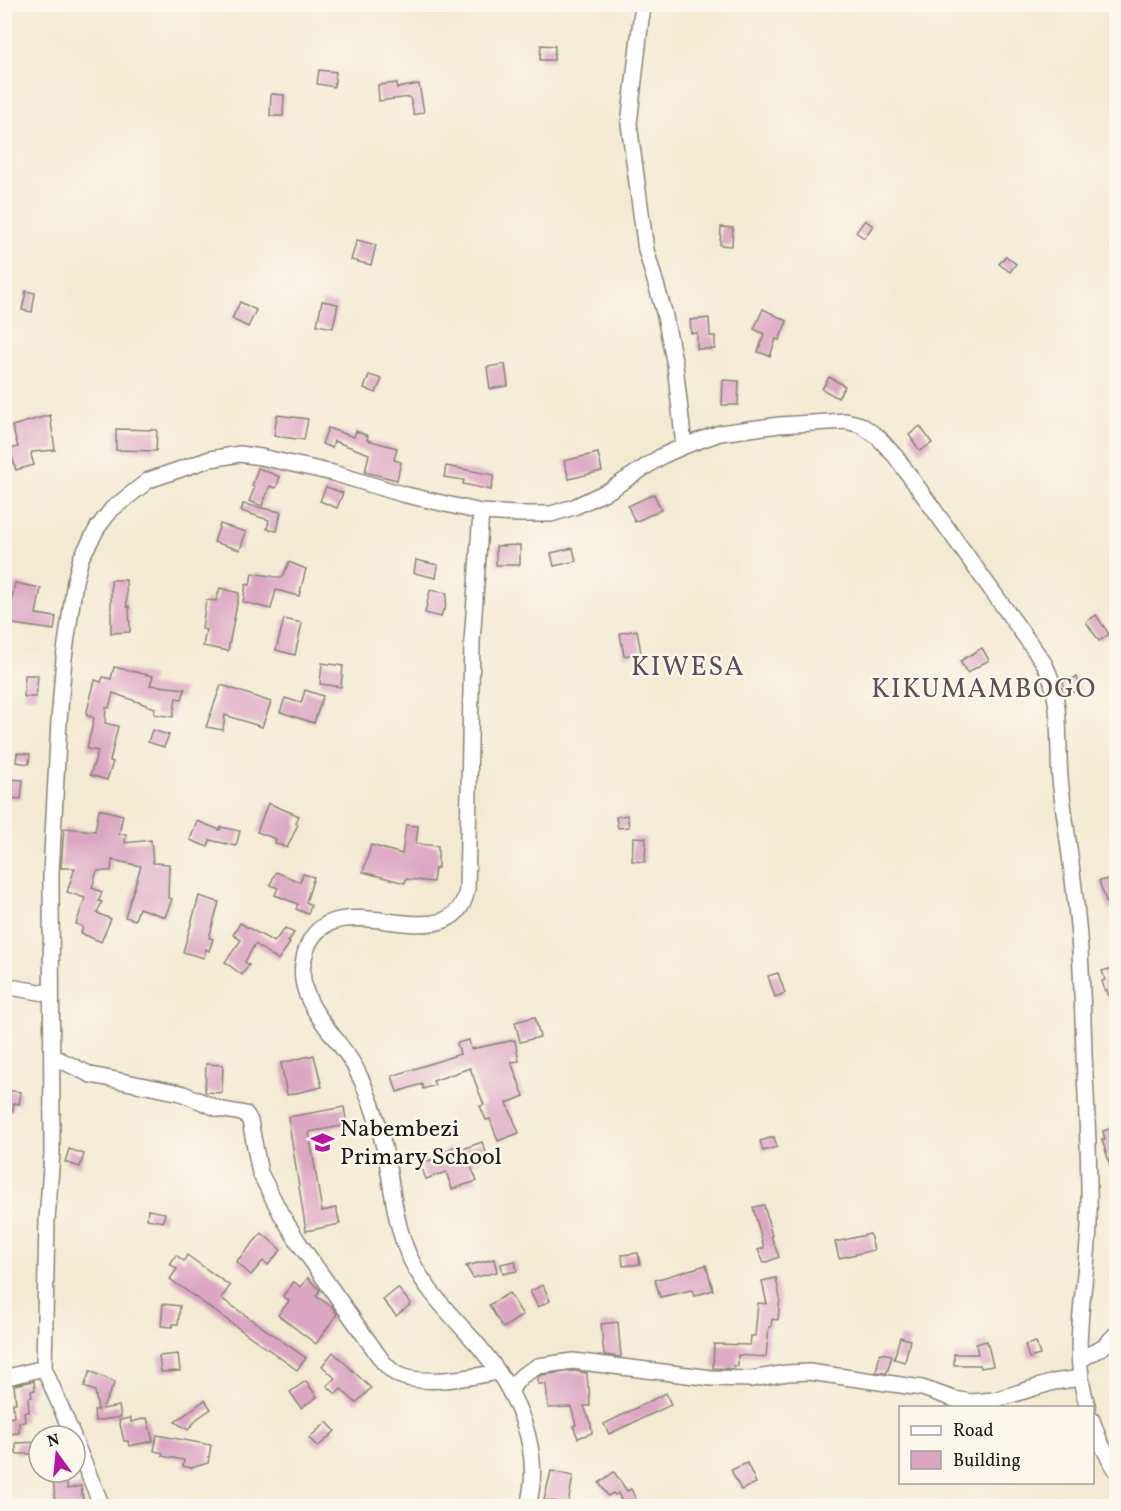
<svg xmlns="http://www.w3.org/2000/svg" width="1121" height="1511" font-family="Vollkorn,serif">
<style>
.building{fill:#dca6c2}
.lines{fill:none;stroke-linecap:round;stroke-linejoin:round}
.street-casing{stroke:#888378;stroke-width:18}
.street{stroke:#fff;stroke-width:15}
.labels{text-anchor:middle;stroke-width:5;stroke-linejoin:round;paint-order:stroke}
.poi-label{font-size:24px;fill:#1c1c1c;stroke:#fbf7ec;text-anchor:start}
.quarter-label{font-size:27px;letter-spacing:1.5px;fill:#5f4c56;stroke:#fbf7ec}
</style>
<rect width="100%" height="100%" fill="#fbf7ec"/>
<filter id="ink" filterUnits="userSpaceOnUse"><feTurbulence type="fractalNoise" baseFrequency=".0167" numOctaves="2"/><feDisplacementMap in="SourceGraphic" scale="12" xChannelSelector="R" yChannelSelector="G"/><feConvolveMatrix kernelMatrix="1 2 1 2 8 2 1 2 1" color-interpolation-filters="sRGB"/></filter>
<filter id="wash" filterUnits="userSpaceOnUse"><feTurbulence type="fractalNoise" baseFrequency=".008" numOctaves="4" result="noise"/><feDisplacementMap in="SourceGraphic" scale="24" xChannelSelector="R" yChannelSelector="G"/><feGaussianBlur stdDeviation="1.35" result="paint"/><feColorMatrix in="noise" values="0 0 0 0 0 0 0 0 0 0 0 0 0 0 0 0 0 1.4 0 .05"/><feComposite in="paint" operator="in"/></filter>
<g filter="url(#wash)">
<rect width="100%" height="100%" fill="#f4ead3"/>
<g id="blocks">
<g class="building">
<path d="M541,45l14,1 -1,14h-14z"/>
<path d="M319,70l17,2 -2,15 -17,-3z"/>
<path d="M397,83v5l22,-4 5,28 -10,3 -4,-18 -31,4 -1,-16z"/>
<path d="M271,94l13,1 -1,21h-13z"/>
<path d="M865,220l8,6 -9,12 -8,-6z"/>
<path d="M721,227l12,1 -1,18 -12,-1z"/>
<path d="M357,240l19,5 -5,20 -20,-5z"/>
<path d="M1006,256l10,8 -6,8 -11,-8z"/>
<path d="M26,291l9,2 -3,19 -10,-2z"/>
<path d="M322,301l16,3 -5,24 -16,-3z"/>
<path d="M240,302l16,8 -8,17 -16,-8z"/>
<path d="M763,309l24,12 -8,19 -3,-1 -6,17 -12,-4 6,-18 -10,-5z"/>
<path d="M709,318l1,18h5v13h-18v-16h-6l-1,-13z"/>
<path d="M505,364l3,22 -18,3 -3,-22z"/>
<path d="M369,375l13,4 -6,14 -12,-5z"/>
<path d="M829,377l16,9 -7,12 -16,-9z"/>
<path d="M723,380l16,1 -1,24h-16z"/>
<path d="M50,415l5,35 -23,2 -1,3 3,10 -18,5 -6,-21 8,-2 -6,-21z"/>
<path d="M277,415l31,4 -4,21 -30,-4z"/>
<path d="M920,426l12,17 -12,8 -11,-16z"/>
<path d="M328,428l26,9 2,-6 12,5 -1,4 30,8 -3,12 7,2 -4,18 -32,-8 4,-18 -35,-13 -2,7 -10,-4z"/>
<path d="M116,429l41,1 -1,21 -40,-1z"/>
<path d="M598,453l4,18 -33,8 -5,-18z"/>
<path d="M446,466l48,9 -3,15 -28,-6 1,-4 -20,-3z"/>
<path d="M258,468l22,9 -4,11 -6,-2 -8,20 -13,-5 6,-14 -3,-1z"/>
<path d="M326,487l17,6 -6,15 -17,-7z"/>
<path d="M654,494l7,16 -26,12 -7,-16z"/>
<path d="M243,504l38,8 -4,19 -10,-2 2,-9 -28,-9z"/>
<path d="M220,524l26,8 -6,18 -26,-8z"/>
<path d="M520,545v20h-24v-19z"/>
<path d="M573,548l3,13 -22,5 -3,-13z"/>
<path d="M416,560l22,5 -2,13 -22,-5z"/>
<path d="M289,562l17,7 -7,27 -23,-6 -5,19 -28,-7 3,-18 4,1 2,-12 30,5z"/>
<path d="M111,580h15l1,27 2,-1 1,26 -19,1z"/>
<path d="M15,583l26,5 -5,26 20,3 -2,13 -47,-7z"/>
<path d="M220,588l19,5 -11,58 -25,-5 3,-16 -4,-1 4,-29 10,1z"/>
<path d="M430,590l17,3 -2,17h-2l-2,7 -16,-4z"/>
<path d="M1096,615l13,19 -10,7 -13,-19z"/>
<path d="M284,619l18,4 -7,32 -19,-5z"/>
<path d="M637,630l4,23 -17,3 -4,-23z"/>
<path d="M982,648l7,12 -22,13 -7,-12z"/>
<path d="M322,663l21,3 -2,21 -21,-3z"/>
<path d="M114,667l39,9 -3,9 35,4 -3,10 -6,-1 -3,19 -19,-3 1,-6 -42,-15 -4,15h-3l-1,15 13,3 -8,35 3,1 -6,18 -17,-5 8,-24 -11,-2 7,-31 -8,-3 9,-35 6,2 2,-5 8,2z"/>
<path d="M25,675h13l-2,22h-12z"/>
<path d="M1077,677l4,13 -14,4 -4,-12z"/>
<path d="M221,685l50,17 -9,25 -37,-12 -2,15 -17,-3z"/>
<path d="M305,690l18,6 -9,27 -34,-11 5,-14 16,5z"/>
<path d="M152,730l17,5 -5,12 -16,-5z"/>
<path d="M17,753l13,1 -1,10 -13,-2z"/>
<path d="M9,779l14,1 -2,19 -14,-1z"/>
<path d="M268,803l31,13 -3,7 2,1 -11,24 -12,-5 1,-4 -19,-7z"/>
<path d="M99,809l24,6 -4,19h7l-1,9 26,-3 2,23 16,1 -1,34 4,1 -7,18 -26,-9 -4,12 -10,-3 16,-51 -29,-6 -1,11h-14l-5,17 10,4 -3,9 3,1 -5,11 14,6 -10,23 -20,-9 2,-6 -7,-3 9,-26 -18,-6 8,-24h-14l3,-40 31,3z"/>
<path d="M627,815l2,12 -11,1 -2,-11z"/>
<path d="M197,821l23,9 1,-3 19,4 -4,15 -26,-6 -2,7 -18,-7z"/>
<path d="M406,825l12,1 -2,18 22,2v22h-3l-2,14 -27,-3 -1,4 -42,-11 8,-27 31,9z"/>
<path d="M633,837l13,1 -1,24 -13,-1z"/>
<path d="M276,872l24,10 3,-8 11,3 -8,25 5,3 -3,9 -12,-5 2,-5 -23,-9 3,-7 -8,-3z"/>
<path d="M1113,878l2,10h1v19l-7,3 -10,-29z"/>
<path d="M199,896l20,6 -10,36 4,1 -4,12 -3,-2 -2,9 -21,-6z"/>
<path d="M240,923l34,19 11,-14 9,5 -6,9 2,1 -12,17 -23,-16 -10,18 4,3 -7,10 -17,-13 16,-22 -8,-5z"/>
<path d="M1116,967v47h-3l-6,-24 -2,1 -3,-10 3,-1 -3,-9z"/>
<path d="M778,973l7,20 -10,4 -7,-21z"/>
<path d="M535,1017l5,20 -20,5 -5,-20z"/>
<path d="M469,1040l2,9 44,-9 4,21 -8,1 13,34 -17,7 12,30 -21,8 -8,-22 -4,1 -6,-14 4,-1 -14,-37 -37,13 2,4 -12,4 -1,-5 -25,8 -5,-16 68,-22 -3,-11z"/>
<path d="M314,1055l8,32 -35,8 -6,-32z"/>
<path d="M206,1064l17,1 -1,28 -17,-1z"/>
<path d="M4,1090l17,2 -2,12 -5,-1 -1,8 -9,-1z"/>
<path d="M344,1107l3,18 -38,7 13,79 14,-3 4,16 -34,7 -18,-114z"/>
<path d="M1116,1127v46l-3,1 -11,-34h3l-2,-9z"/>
<path d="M774,1137l3,10 -14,4 -3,-10z"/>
<path d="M482,1142l6,15 -18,7 7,17 -25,8 -6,-17 -20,7 -6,-15 25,-9 -1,-4 12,-5 1,5z"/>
<path d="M69,1149l15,5 -4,13 -15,-5z"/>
<path d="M764,1205l8,31h-1l8,21 -15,6 -6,-13 6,-2 -11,-41z"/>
<path d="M148,1210l17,3 -2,9 -16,-3z"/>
<path d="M262,1233l19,17 -13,15 -5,-4 -12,14 -15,-13z"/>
<path d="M870,1234l4,16 -35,8 -4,-16z"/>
<path d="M638,1253l2,11 -17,2 -1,-11z"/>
<path d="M176,1255l8,6 3,-6 43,31 -9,12 85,60 -9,12 -127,-91 7,-10 -7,-5z"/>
<path d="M494,1259l3,13 -24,6 -7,-12z"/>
<path d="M515,1261l2,10 -14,3 -2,-10z"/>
<path d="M706,1265l7,25 -19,6 -2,-6 -32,7 -5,-17z"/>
<path d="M308,1278l12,12 -4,6 16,11 5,7 -21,30 -38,-29 11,-14 -6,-5 11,-14 7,5z"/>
<path d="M776,1278l4,20 -2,22 -6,-1 -1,8h-2l-3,30 -28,-2v11h-5v3l-20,-1 1,-24 36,1 1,-9h4l3,-33 9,1 -5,-23z"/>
<path d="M543,1285l7,16 -12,6 -8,-16z"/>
<path d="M398,1288l13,16 -15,12 -13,-16z"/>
<path d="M509,1293l14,22 -20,13 -14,-23z"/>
<path d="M163,1304l17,2 -2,18h-5l-1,3 -11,-1z"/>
<path d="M618,1322l3,35 -17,-2 -3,-31z"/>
<path d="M900,1337l10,3 -5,22 -11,-3z"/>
<path d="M987,1341l6,25 -12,2 -1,-3h-26v-11h24l-2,-10z"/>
<path d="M1036,1342l4,13 -11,3 -4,-13z"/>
<path d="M333,1352l38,36 -15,15 -15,-14 -5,5 -9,-8 8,-8 -13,-12z"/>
<path d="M880,1353l12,2 -5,18 -11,-1z"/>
<path d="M178,1354l2,17 -19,1 -2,-16z"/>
<path d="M90,1371l25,11 -13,27 17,-3 2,11 -26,4 -1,-11h4l-3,-19 -11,-4z"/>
<path d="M573,1371l14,2 1,14h1l1,19h-6l7,19 1,8 -14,5 -5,-12 3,-1 -5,-18 -23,1 -2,-24h-8v-6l3,-3z"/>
<path d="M34,1381l1,9 -4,1 1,6 -4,1 1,14h-5l1,10h-6v11l-10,1 -2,-16 7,-1 -1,-14h3l-2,-18z"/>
<path d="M306,1381l11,16 -16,11 -11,-16z"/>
<path d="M666,1393l5,12 -62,29 -5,-10z"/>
<path d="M205,1400l6,9 -13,9 -10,12 -13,-8z"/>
<path d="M131,1418v4l16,-4 6,23 -24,5 -1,-5h-4l-5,-21z"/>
<path d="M327,1422l8,9 -17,16 -9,-9z"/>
<path d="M157,1435l54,10 -3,18 -17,5 -8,-2 1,-6 -22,-4 1,-3 -9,-2z"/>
<path d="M39,1442v12h-23v-11z"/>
<path d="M747,1463l9,20 -15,7 -10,-20z"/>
<path d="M551,1471l22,5 -5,28 -24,-4z"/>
<path d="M53,1472h14v17l14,-3 3,20h-29z"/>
<path d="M614,1472l13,19 4,-2 8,17h-15l-6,-13 -3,2 -2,-2 -5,3 -9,-13z"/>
</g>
</g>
</g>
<g filter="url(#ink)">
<use href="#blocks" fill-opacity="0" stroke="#888378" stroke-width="1.5"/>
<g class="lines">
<defs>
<g id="street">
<path d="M644,4l-3,15 -12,105 17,126 18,62 11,53 9,81"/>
<path d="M481,512l-9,130 -5,248c-17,83 -150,-26 -164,74 -6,43 37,72 54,107 14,27 24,60 30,90 6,33 9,67 23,97 16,33 44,60 67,86 38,45 67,103 51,162"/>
<path d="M4,986l47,8"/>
<path d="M52,1056l39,19 90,18 38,16 27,5 4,7 10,52 21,41 18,29 84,119c5,5 11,12 18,14 25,10 72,1 97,-4"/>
<path d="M1080,1360l24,-14 12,-12"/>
<path d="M4,1378l40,-10"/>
<path d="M510,1392l6,-10 7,-7 15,-9 35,-5 139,17 39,1 36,-6 22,-1 113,16 32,11 17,3 23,-2 60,-18 26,-4"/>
<path d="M1092,1420l8,22 16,28"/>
<path d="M73,1436l-29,-68 3,-148 5,-66 -1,-281 8,-152 5,-63 11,-77 6,-23 17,-31 14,-18 37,-29 61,-21 30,-5 21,3 72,16 69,21 79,18 37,2h33l23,-7 36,-17 52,-34 22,-10 36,-13 59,-8 67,-4 15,4 17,12 18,20 148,206c19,35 13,78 16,116 6,52 15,105 19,158 3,39 4,78 5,118 3,56 6,112 5,168 -1,60 -21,126 -1,185"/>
<path d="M75,1442l27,64"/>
</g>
</defs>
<use href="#street" class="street-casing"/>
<use href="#street" class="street"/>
</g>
</g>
<defs>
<symbol id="school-bare" viewBox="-9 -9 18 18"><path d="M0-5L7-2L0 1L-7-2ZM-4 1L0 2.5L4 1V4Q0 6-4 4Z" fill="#b5179e" stroke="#fbf7ec" stroke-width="2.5" paint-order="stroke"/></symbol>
</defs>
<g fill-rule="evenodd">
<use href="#school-bare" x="306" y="1126" width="33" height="33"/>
</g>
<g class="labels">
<g class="poi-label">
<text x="340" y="1136">Nabembezi<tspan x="340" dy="28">Primary School</tspan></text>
</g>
<g class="quarter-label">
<text x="688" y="675">KIWESA</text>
<text x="984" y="697">KIKUMAMBOGO</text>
</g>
</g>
<rect width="1121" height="1511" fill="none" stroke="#fbf7ec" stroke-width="24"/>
<rect x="899" y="1406" width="195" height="78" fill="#fbf7ec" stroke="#a29f99" stroke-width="1.5"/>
<rect x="911" y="1426" width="30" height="9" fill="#ffffff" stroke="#a29f99" stroke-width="1.5"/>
<text x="953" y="1436" font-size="18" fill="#1c1c1c">Road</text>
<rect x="911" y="1451" width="30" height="18" fill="#dca6c2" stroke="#a29f99" stroke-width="1.5"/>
<text x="953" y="1466" font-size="18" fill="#1c1c1c">Building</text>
<g transform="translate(57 1454) rotate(345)"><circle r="28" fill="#fbf7ec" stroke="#a29f99" stroke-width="1.5"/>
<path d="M0-4.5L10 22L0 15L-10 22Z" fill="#b5179e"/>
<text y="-9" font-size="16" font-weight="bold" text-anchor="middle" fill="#1c1c1c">N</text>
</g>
</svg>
